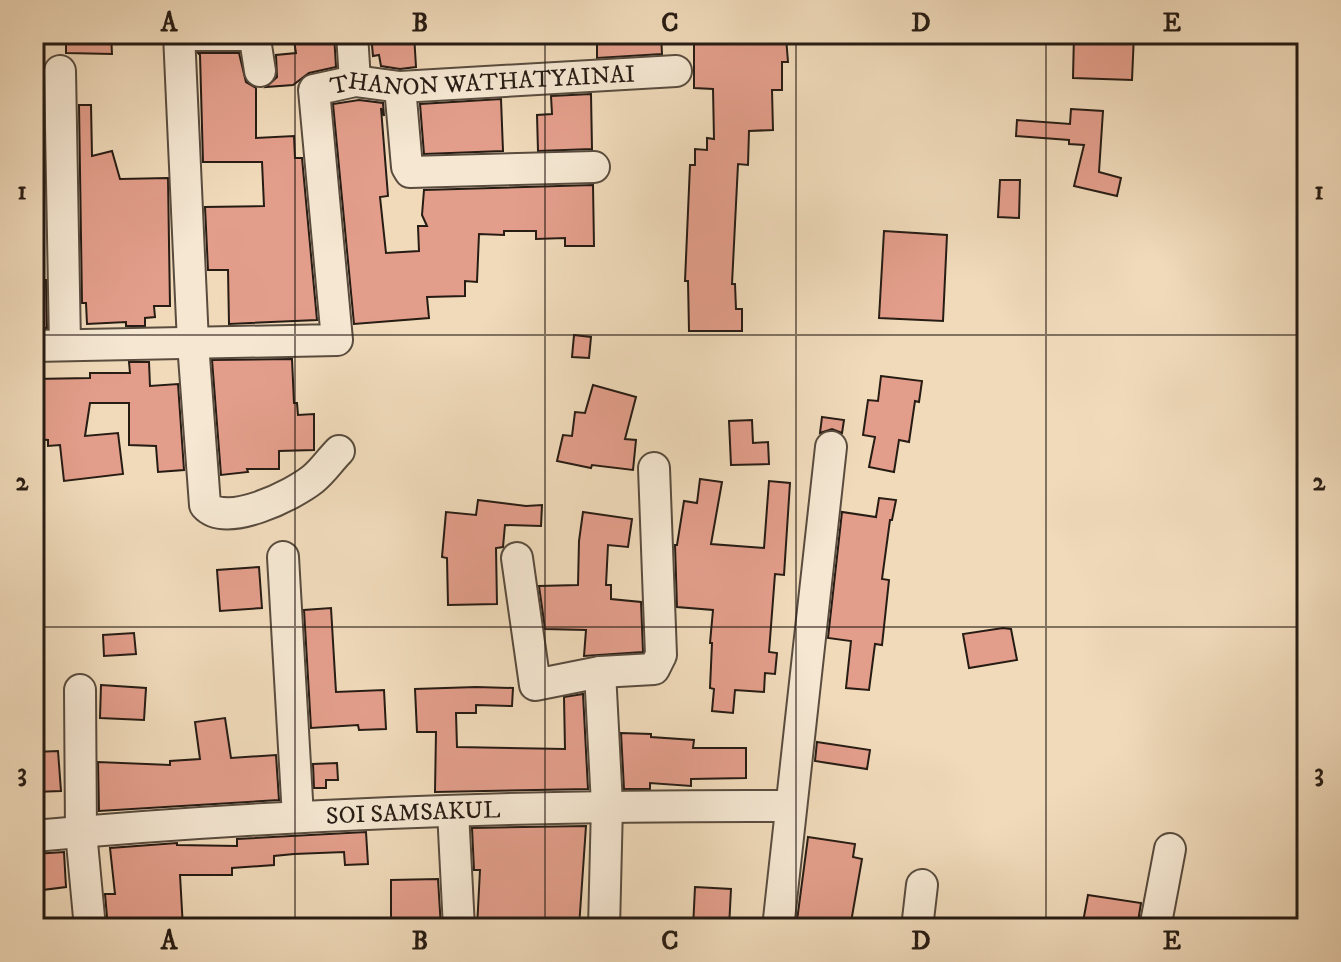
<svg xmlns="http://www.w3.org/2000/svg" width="1341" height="962" font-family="'IM FELL DW Pica',serif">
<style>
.building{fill:#e39e8b;stroke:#271c14;stroke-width:2}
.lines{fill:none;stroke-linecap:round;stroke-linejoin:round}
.minor-casing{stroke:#594c3e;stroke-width:34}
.minor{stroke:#f5e7d2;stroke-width:30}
.grid{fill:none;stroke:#271c14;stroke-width:2;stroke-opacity:0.55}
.labels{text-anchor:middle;stroke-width:6;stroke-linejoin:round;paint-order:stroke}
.street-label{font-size:24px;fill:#271c14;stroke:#f5e7d2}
.neatline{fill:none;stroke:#271c14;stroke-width:3}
.grid-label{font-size:26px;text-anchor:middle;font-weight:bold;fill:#271c14}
</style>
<rect width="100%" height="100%" fill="#f0daba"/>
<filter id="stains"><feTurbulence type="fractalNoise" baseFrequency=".0025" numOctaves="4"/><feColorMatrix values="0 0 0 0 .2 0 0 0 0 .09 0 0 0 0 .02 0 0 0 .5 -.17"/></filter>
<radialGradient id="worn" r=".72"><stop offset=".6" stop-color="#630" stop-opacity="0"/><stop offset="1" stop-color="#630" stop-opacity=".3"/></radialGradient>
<g class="building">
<path d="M66,34h45l1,20 -46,-1z"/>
<path d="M293,34h41l2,33 -27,6 -16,12 -27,2 11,-10 -1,-22 20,-2z"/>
<path d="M371,34h43l2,33 -16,2 -19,-3 -2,-11 -6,1z"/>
<path d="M597,34h64l1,20 -65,4z"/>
<path d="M694,34h69l1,4 22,-1 2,25h-6v28h-10l1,40 -24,1 -1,34 -10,-1 -6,120h3l1,25h6v22h-53l-1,-50h-3l5,-116h5v-16l12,1v-12l7,1 -1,-50 -19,-1z"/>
<path d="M1074,34h60l-2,46 -59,-2z"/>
<path d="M198,53h41l7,29 10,6v50l38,-2 1,22h7l15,162 -88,4 -1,-54h-20l-3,-63 59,-1 -2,-44h-59l-3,-107z"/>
<path d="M42,93l2,113 -10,1v-113z"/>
<path d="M591,94l1,55 -54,2 -1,-36 15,-1 -1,-18z"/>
<path d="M501,99l2,52 -79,3 -4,-50z"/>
<path d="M359,100l24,3 1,13 -3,-8 7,88 -8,1 6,56 33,-2 -1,-25h9l-5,-11 2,-25 169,-5 1,61h-29v-8l-29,1v-8h-32v4l-25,-1 -2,48 -12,-1v15l-38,1 2,21 -75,6 -21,-220z"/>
<path d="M79,105h12l1,51 20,-5 8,28 48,-1 2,128h-16l1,11 -10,1v8h-19v-4l-39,2 -1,-21h-4z"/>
<path d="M1071,109l32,2 -4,61 22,6 -4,18 -43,-10 10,-41 -15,-1v-4l-53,-4 1,-16 53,4z"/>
<path d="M1000,180h20l-1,38 -21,-1z"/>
<path d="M884,231l63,4 -4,86 -64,-3z"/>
<path d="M34,280h12l1,48h-13z"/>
<path d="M574,335l17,2 -2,21 -17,-1z"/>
<path d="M292,359l2,44h3l1,12 16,-1v36l-35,1v18h-32l1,3 -27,3 -9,-115z"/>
<path d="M129,362h20l1,24 28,-2 6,86 -26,2 -2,-26 -27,-1v-42h-39l-5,33 33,-3 5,41 -59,7 -4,-36 -12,1v-6l-14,-1v-60l56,-1v-5h40z"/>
<path d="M881,376l41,5 -3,21 -4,-1 -6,41 -10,-2 -5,32 -25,-5 6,-30 -12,-2 5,-35 10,1z"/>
<path d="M593,385l43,12 -11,42 11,1 -3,30 -41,-5 -1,3 -34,-7 6,-26 9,1 3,-24 10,1z"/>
<path d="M822,417l22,3 -2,13 -10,-4 -12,4z"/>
<path d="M752,420l1,23 15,-1 1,22 -38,1 -2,-44z"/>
<path d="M700,479l22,3 -11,62 53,4 5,-67 21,2 -6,92 -9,-1 -6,78 8,1 -2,21 -10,-1 -1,19 -29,-2 -2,23 -21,-2 2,-22 -4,-1 2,-45h-2l3,-33 -36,-3 -2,-62h2l7,-44 13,2z"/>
<path d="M879,498l17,2 -4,20h-2l-8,59 7,1 -7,65 -7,-1 -6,46 -23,-2 5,-47 -23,-3 14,-126 34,5z"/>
<path d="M478,500l48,6 16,-1 -1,21 -36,-1 -2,22 -7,1 1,56 -49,1 -1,-47 -5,-1 4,-45 30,3z"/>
<path d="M583,512l49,7 -4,28 -20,-2 -2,40h5v14l30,3 2,50 -59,4 2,-26 -41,-1 -6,-43 39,-1 1,-44z"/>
<path d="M259,567l3,41 -42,3 -3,-41z"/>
<path d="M331,608l5,84 48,-2 2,39 -27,1 -1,-5 -47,3 -7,-118z"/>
<path d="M1003,628l8,1 6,31 -48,8 -6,-34z"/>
<path d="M134,633l2,21 -32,2 -1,-21z"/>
<path d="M101,685l45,3 -2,32 -44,-2z"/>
<path d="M476,687l37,1 -1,18 -36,-1v8h-20l1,34 108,2 -1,-52 19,-3 5,95 -153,3 1,-60h-19l-2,-43z"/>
<path d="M225,718l6,40 45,-3 3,45 -180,11 -1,-49 72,3v-4l30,-2 -5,-37z"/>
<path d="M621,733l30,1v3l43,3 -1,8h53v30l-55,1v7l-41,-3v6h-26z"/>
<path d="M817,742l53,8 -3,19 -52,-8z"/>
<path d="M58,751l3,40 -27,1v-40z"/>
<path d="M337,763l1,17h-12v8h-12l-1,-24z"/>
<path d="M586,826l-7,101 -102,1 3,-58h-6l-2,-42z"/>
<path d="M366,832l2,32 -23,1 -1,-13 -50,2 -20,2v9l-42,3v7h-52l3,53h-75l-3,-34h10l-5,-46 67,-5v2l60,1v-7z"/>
<path d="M808,837l47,7 -2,13 9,2 -12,69h-54z"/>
<path d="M64,852l2,35 -32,4v-37z"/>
<path d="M438,879l3,49h-50v-48z"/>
<path d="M695,887l36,2 -2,39h-36z"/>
<path d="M1088,895l53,8 -4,25h-22l-32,-6z"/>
</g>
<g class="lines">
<defs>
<g id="minor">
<path d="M179,34l14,309 12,162c21,24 88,-10 108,-26 10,-8 17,-19 26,-28"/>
<path d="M352,34l3,47"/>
<path d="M179,35h71l5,4 5,32"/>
<path d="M60,71l5,274"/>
<path d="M400,87l7,80 3,5 184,-5"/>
<path id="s1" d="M34,346l303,-6 -23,-250 41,-9 45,6 276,-16"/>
<path d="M283,557l15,260"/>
<path d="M517,558l18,127 65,-13 54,-3 7,-14 -7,-187"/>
<path d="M600,672l7,133 -3,123"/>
<path d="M80,690l1,142 9,96"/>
<path d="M453,811l6,117"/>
<path id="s2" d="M34,836c252,-23 504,-31 757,-30"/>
<path d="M778,928l53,-481"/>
<path d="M917,928l5,-43"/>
<path d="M1155,928l15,-79"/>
</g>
</defs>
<use href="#minor" class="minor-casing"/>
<use href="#minor" class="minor"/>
</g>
<path class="grid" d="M295,34v894M545,34v894M796,34v894M1046,34v894M34,335h1273M34,627h1273"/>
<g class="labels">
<g class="street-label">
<text dy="8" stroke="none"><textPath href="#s1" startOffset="724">THANON WATHATYAINAI</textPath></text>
<text dy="8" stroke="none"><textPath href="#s2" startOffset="380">SOI SAMSAKUL</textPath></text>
</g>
</g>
<rect width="1341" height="962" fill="none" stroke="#f0daba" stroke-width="88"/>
<rect x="44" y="44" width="1253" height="874" class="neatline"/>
<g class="grid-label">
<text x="169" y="31">A</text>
<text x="420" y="31">B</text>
<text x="670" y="31">C</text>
<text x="921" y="31">D</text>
<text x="1172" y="31">E</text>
<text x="22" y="199">1</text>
<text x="1319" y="199">1</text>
<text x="22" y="490">2</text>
<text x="1319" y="490">2</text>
<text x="22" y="781">3</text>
<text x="1319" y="781">3</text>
<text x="169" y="949">A</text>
<text x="420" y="949">B</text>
<text x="670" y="949">C</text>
<text x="921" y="949">D</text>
<text x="1172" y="949">E</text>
</g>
<rect width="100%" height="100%" filter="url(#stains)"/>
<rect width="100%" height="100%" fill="url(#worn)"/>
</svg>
